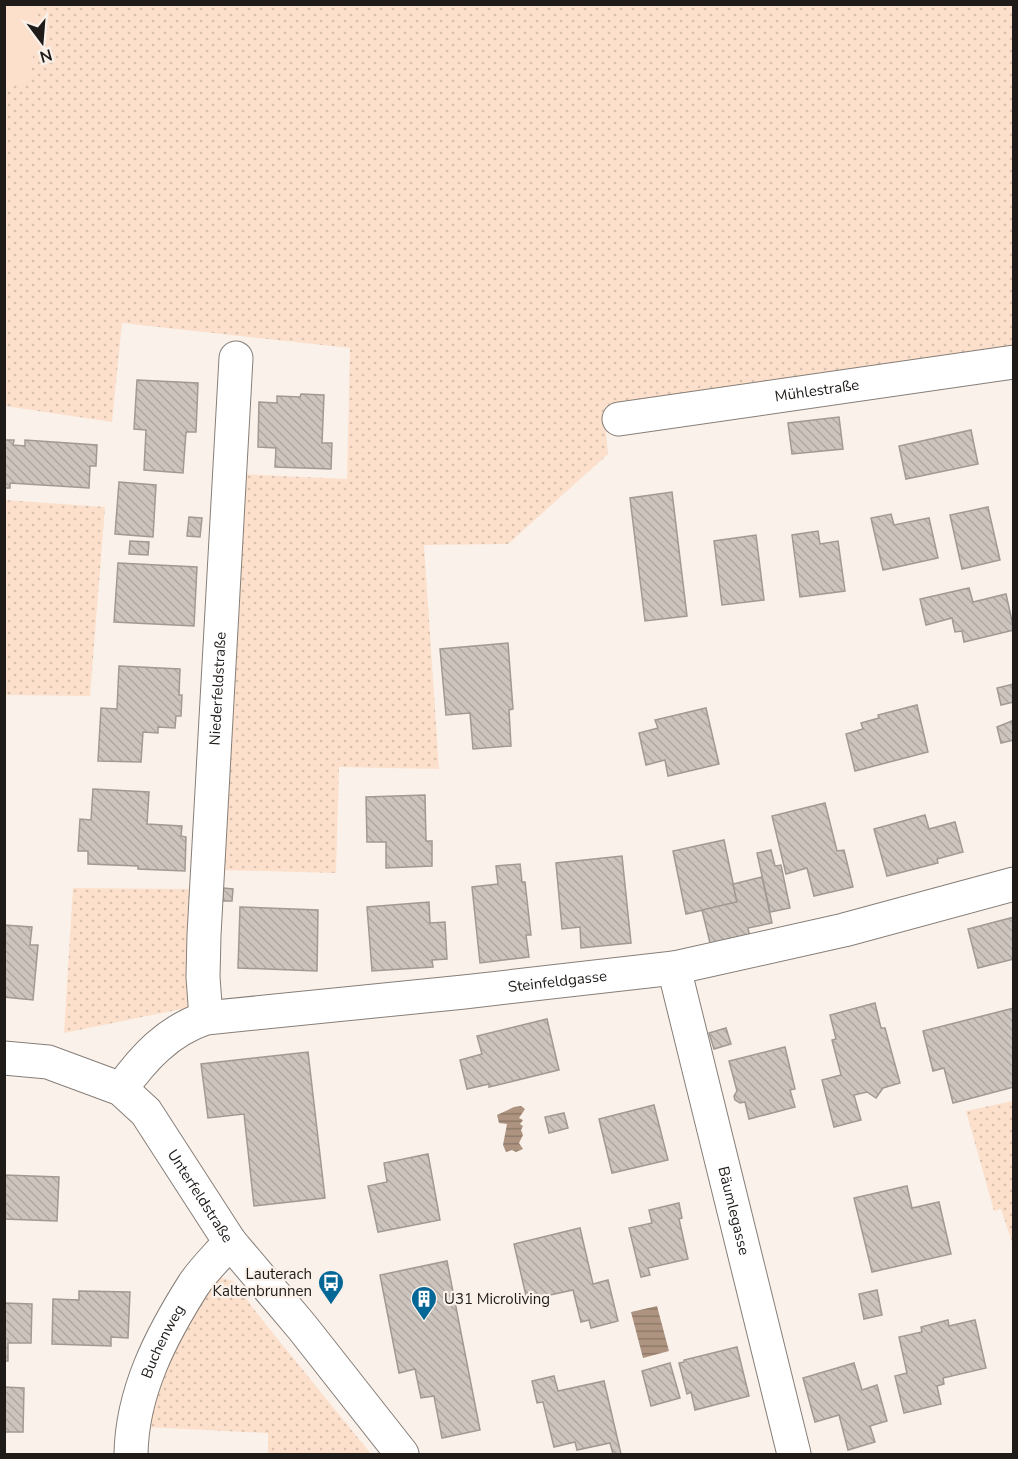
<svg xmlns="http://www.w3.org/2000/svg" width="1018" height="1459" font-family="'Nunito Sans',sans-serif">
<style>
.grass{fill:url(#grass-dots)}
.park{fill:#fce0cb}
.water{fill:url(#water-rules)}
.building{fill:url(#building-back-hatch);stroke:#a19993;stroke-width:1.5}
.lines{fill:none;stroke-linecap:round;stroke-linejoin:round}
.street-casing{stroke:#867e78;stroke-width:35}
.street{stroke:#fff;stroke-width:33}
.labels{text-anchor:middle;stroke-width:4.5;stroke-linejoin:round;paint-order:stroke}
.street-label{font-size:15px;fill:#1e1b19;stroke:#faf1ea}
.poi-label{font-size:15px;fill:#1e1b19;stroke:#faf1ea;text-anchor:end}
</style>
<defs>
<pattern id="grass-dots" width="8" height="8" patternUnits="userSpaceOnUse" patternTransform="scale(1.5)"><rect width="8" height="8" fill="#fce0cb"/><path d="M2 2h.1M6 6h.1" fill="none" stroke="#d8c0ae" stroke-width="1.8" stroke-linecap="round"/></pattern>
<pattern id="water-rules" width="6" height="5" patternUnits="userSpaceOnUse" patternTransform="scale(1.5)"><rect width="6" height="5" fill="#ae9480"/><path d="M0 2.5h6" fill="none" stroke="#8d7868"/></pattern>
<pattern id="building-back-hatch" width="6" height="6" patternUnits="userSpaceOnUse" patternTransform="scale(1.5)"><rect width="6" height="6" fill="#ccc4bd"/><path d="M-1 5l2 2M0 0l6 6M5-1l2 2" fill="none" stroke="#afa8a2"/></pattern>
</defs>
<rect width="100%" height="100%" fill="#faf1ea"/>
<g class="grass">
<path d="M39,5h974v351l-264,33 -145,22 4,43 -100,90 -84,1 15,224 -100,-2 -3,106 -115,-3 18,-396 108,5 3,-131 -228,-25 -10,99 -107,-16v-323l25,-1z"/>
<path d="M5,500l100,7 -15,189 -85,-1z"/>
<path d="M73,888l118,1v118l-127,26z"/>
<path d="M1013,1101h1l-1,144 -12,-36 -7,2 -28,-100z"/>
<path d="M221,1278l12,3 26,35 112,138h-103v-21l-123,-6 10,-50 57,-93z"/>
</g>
<path class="park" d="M4,5h35l-9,78h-25z"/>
<g class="water">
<path d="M521,1106l4,3 -6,9 4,2 -3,4 3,2 -2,4 2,5 -4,8 4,6 -7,3 -4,-2 -6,2 -3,-7 4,-21 -8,-1 -2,-8 17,-8z"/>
<path d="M657,1306l12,45 -26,7 -12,-46z"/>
</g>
<g class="building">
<path d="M137,380l61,3 -2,49h-10l-3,41 -39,-3 2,-40 -12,-1z"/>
<path d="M301,394l23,1 -2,48h10l-1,26 -56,-2 1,-19 -18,-1 1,-45 18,1v-7l23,1z"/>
<path d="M839,417l4,32 -51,5 -4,-31z"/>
<path d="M971,430l7,34 -72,15 -7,-33z"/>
<path d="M4,440h10l-1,5 12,1v-6l72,5 -1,21h-6l-1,22 -79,-5v5h-6z"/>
<path d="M119,482l37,3 -3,52 -38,-3z"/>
<path d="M672,492l15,124 -42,5 -15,-123z"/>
<path d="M988,507l12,53 -38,9 -12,-54z"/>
<path d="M891,514l3,11 35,-7 9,40 -55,12 -12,-52z"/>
<path d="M189,517l13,1 -2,19 -13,-1z"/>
<path d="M818,531l2,13 18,-3 7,50 -45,6 -8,-62z"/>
<path d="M756,535l8,65 -42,5 -8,-64z"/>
<path d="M130,541l19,1 -1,13 -19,-1z"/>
<path d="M118,563l79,4 -3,59 -80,-4z"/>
<path d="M969,588l4,14 33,-8 8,36 -50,12 -2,-11 -7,1 -3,-14 -26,7 -6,-26z"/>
<path d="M508,643l5,66 -4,1 2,36 -38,3 -3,-36 -24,2 -6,-66z"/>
<path d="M119,666l61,3 -1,26h3l-1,21h-5l-1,12 -17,-1v6l-15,-1 -2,30 -43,-1 3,-53 16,1z"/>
<path d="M1014,684v18l-13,3 -4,-17z"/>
<path d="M917,705l11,47 -73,19 -9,-37 17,-5 -2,-6 18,-5 -1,-3z"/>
<path d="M706,708l13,56 -51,12 -3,-16 -19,5 -7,-32 19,-5 -3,-8z"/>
<path d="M1014,720v20l-13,3 -4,-16z"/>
<path d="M93,789l56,3 -2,32 35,2 -1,10 5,1 -1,34 -47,-2v-3l-50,-2v-13h-10l2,-32 11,1z"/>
<path d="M425,795l1,46h6v25l-46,2v-26h-19l-1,-45z"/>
<path d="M825,803l12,48 7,-1 9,37 -39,9 -7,-28 -21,6 -14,-58z"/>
<path d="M925,815l4,14 26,-7 8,30 -26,7 1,4 -51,13 -13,-47z"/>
<path d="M724,840l13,62 -51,12 -13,-63z"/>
<path d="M771,850l4,16 6,-1 9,43 -20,4 -13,-59z"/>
<path d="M622,856l9,87 -50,5 -1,-21 -18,2 -6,-66z"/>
<path d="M520,864l2,18h3l6,53h-5l3,22 -49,6 -8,-76 26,-3 -2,-18z"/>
<path d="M762,877l10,46 -24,5 2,10 -39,9 -9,-37 35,-8 -4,-18z"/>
<path d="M223,888l10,1 -1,12h-9z"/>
<path d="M429,902l1,21 15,-1 2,37 -15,1 1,7 -61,4 -5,-64z"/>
<path d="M240,907l78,3 -1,61 -79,-3z"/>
<path d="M1014,917v42l-36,9 -10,-39z"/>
<path d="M4,925l28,2 -2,18h8l-5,55 -29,-3z"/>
<path d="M875,1003l6,25h4l15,55 -17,5 -7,10 -9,-6 -13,3 7,25 -27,7 -12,-47 19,-5 -9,-35 4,-1 -6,-24z"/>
<path d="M1014,1008v79l-61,16 -9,-35 -11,3 -10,-40z"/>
<path d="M547,1019l12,51 -70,17v-3l-22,5 -7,-29 22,-6 -5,-18z"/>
<path d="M726,1028l5,16 -17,5 -5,-16z"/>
<path d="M785,1047l10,42 -5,1 5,17 -46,12 -4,-17 -5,1 -5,-3 -1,-4 3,-5 -8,-30z"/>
<path d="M308,1052l17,146 -71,8 -10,-92 -36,4 -7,-54z"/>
<path d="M654,1105l14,55 -56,13 -13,-54z"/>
<path d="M564,1113l4,15 -19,5 -4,-16z"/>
<path d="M428,1154l12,66 -62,12 -10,-46 19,-4 -3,-19z"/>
<path d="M4,1175l55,2 -2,44 -53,-2z"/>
<path d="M907,1186l5,22 27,-6 12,52 -79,18 -18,-74z"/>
<path d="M679,1203l3,15 -3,1 9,40 -40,9 2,7 -9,2 -12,-49 23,-5 -3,-13z"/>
<path d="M580,1228l13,56 15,-4 10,41 -27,7 -2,-8 -8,2 -8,-32 -46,10 -13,-56z"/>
<path d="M447,1261l33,169 -38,8 -8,-42 -13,2 -6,-29 -16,4 -19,-98z"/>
<path d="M877,1290l5,25 -18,4 -5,-25z"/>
<path d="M79,1291l51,1 -2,46 -17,-1v9l-59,-2 1,-45 26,1z"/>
<path d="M4,1303l28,1 -1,39h-23v18h-4z"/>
<path d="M948,1320l1,6 26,-6 11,48 -43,10 1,6 -7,2 4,18 -37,9 -9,-37 12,-3 -8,-36 23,-5 -1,-5z"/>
<path d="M737,1347l12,49 -54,14 -4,-18 -4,2 -8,-31 5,-1v-2z"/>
<path d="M670,1363l10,35 -29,8 -9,-35z"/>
<path d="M854,1363l8,27 15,-5 10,36 -17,5 5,16 -27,8 -9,-35 -24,7 -12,-44z"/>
<path d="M554,1376l4,15 46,-10 17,73h-8l-3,-11 -33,7 -2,-8 -21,5 -11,-45 -6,1 -5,-22z"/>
<path d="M4,1387l20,1 -1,44h-19z"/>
</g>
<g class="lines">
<defs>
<g id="street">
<path id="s1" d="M619,419l395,-57"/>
<path id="s2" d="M674,968l120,486"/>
<path id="s3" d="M206,1018l-3,-41 1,-42 32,-577"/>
<path id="s4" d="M4,1058l44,4 73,27 25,23 84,130 72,85 100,127"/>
<path id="s5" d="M121,1089c23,-32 47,-58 85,-71l258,-26 210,-24 170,-38 170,-46"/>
<path id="s6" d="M131,1454c1,-62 30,-118 63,-170 10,-15 24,-28 36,-42"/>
</g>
</defs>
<use href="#street" class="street-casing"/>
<use href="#street" class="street"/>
</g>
<defs>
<symbol id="bus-pin" viewBox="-11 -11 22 30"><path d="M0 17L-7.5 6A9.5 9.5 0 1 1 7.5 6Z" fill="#046796" stroke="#faf1ea"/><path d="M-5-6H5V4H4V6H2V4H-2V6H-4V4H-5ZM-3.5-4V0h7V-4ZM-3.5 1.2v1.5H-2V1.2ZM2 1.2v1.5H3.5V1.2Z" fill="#fff"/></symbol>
<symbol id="building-pin" viewBox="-11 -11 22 30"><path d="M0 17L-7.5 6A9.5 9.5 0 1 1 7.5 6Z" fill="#046796" stroke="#faf1ea"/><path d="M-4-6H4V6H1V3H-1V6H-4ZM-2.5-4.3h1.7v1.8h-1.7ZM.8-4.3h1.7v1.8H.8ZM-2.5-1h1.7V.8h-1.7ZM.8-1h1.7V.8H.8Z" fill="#fff"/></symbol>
</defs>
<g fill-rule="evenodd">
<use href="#bus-pin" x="316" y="1268" width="30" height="40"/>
<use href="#building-pin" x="409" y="1284" width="30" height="40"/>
</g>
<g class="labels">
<g class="street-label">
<text dy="5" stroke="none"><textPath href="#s1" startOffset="200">Mühlestraße</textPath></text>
<text dy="5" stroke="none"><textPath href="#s3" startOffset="330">Niederfeldstraße</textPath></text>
<text dy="5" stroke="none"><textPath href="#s5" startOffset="466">Steinfeldgasse</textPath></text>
<text dy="5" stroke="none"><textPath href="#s4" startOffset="256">Unterfeldstraße</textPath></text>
<text dy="5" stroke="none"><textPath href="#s2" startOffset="250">Bäumlegasse</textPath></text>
<text dy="5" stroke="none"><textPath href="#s6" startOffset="118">Buchenweg</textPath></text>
</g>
<g class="poi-label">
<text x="312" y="1279">Lauterach<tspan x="312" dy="17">Kaltenbrunnen</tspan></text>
<text x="444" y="1304" text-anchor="start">U31 Microliving</text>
</g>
</g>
<rect width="1018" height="1459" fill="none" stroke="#1e1b19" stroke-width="12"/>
<g transform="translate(42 42) rotate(164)" stroke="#faf1ea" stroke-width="4.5" paint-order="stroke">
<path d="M0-4.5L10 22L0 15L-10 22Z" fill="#1e1b19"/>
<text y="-9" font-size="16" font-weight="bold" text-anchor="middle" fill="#1e1b19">N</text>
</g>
</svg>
